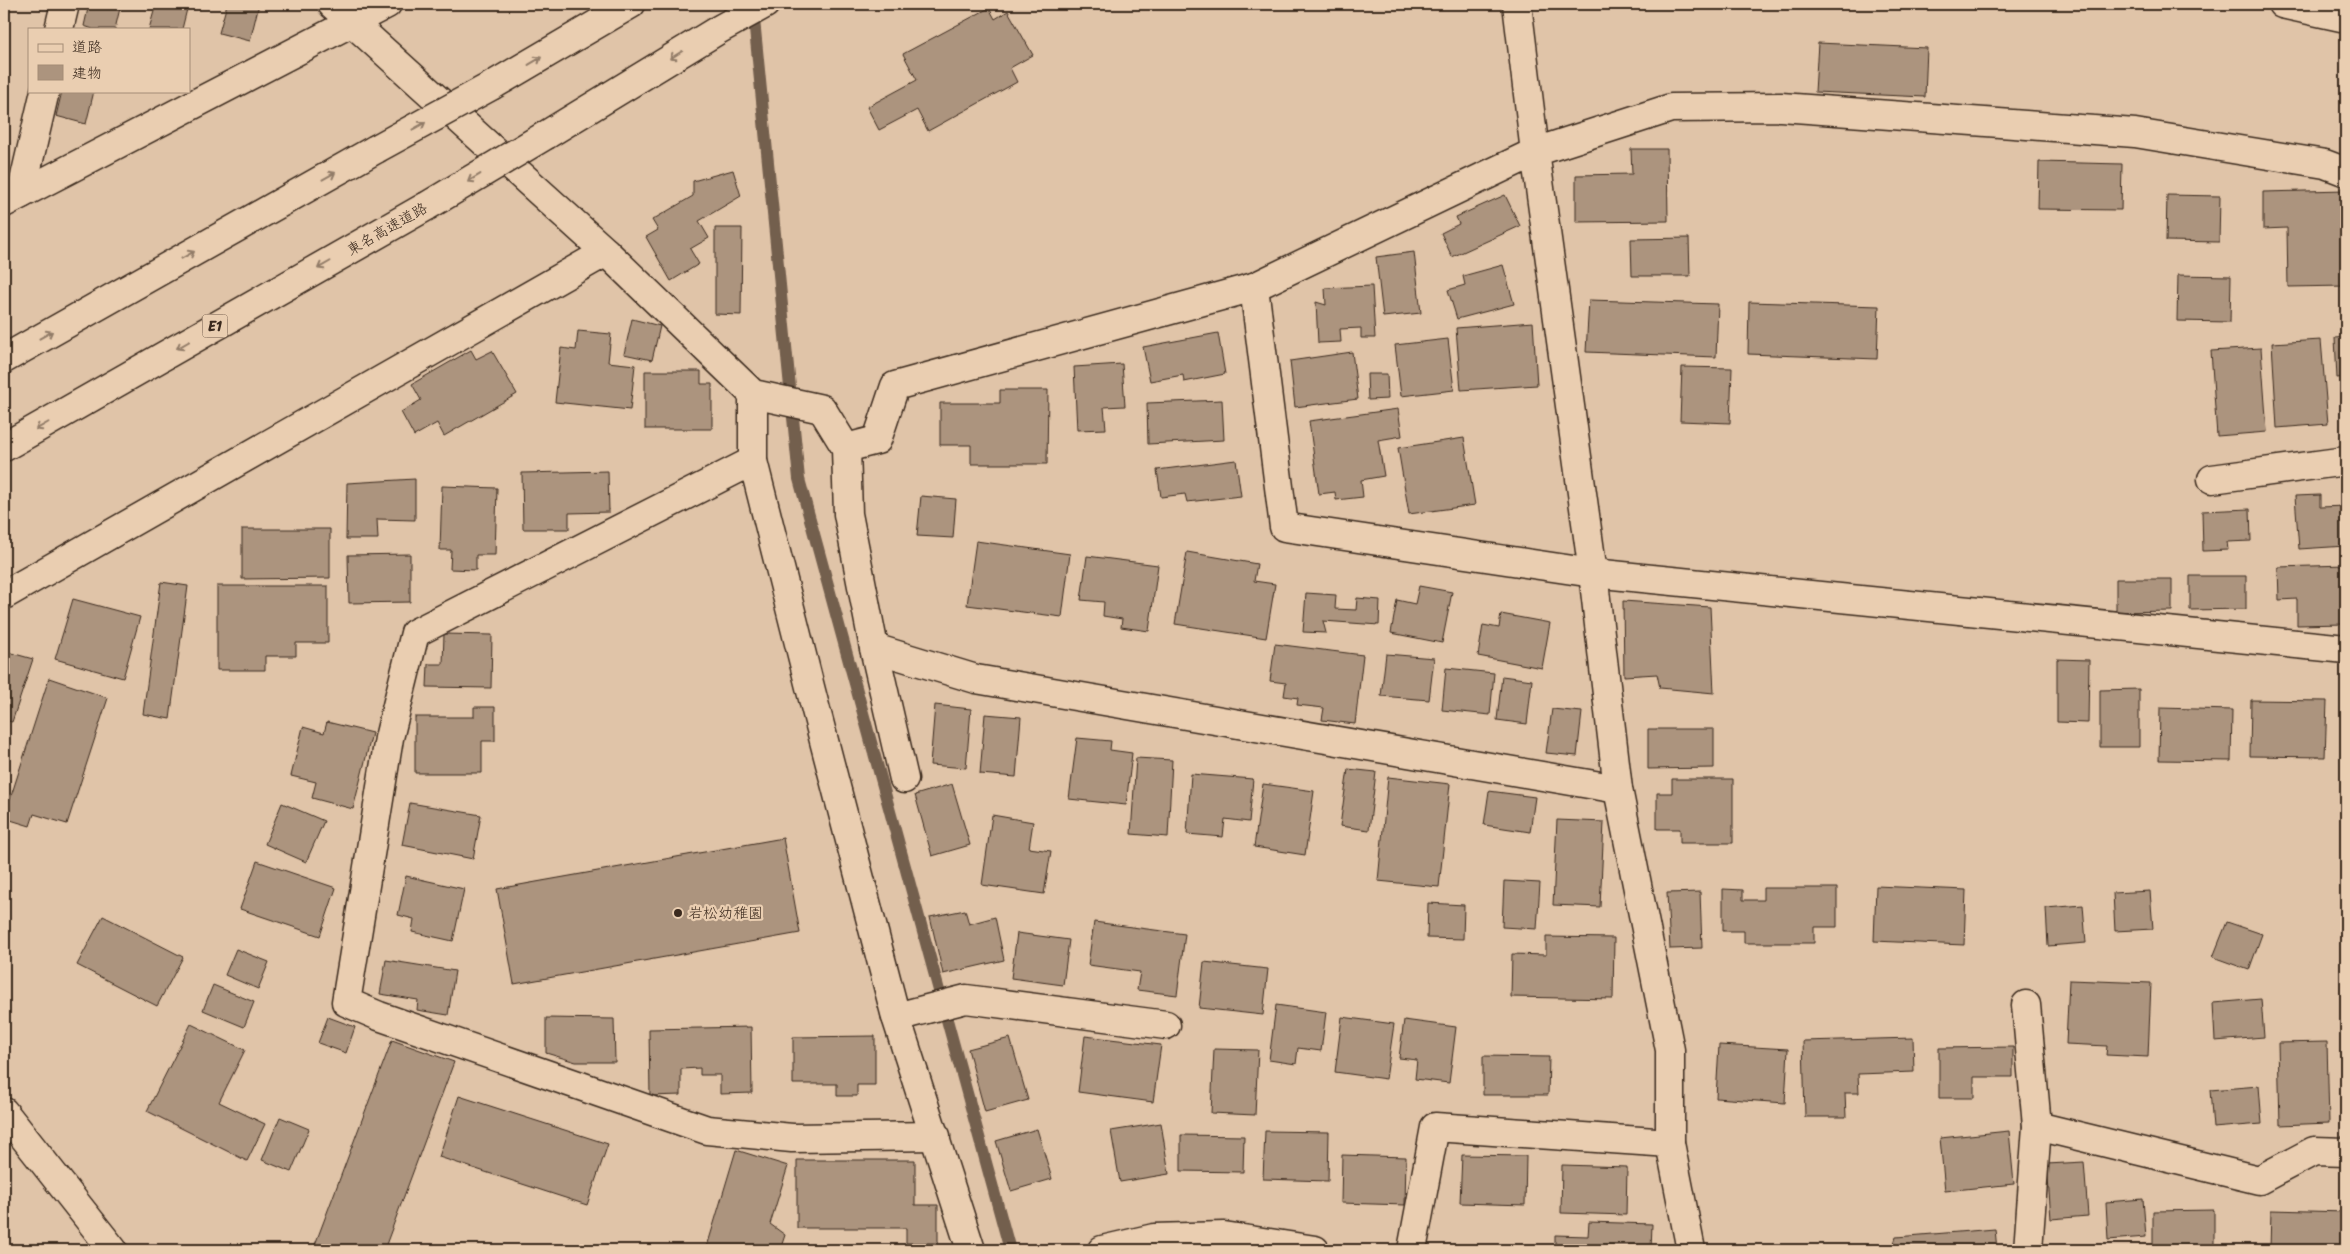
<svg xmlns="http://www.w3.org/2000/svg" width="2350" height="1254" font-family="Sriracha,'Klee One',sans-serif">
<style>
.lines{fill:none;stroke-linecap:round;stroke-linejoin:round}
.stream{stroke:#735e4d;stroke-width:12}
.building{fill:#ac947e;stroke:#3b2a1e}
.minor-casing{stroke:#3b2a1e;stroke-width:31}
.highway-casing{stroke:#3b2a1e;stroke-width:31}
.minor{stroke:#eaceb1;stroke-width:28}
.highway{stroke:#eaceb1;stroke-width:28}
.highway-bridge-casing{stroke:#3b2a1e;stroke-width:31;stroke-linecap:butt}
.highway-bridge{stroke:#eaceb1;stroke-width:28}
.oneway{stroke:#927c68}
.poi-dot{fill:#3b2a1e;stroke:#eaceb1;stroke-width:2}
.labels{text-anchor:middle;stroke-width:4.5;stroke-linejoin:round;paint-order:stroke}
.shield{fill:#eaceb1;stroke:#705b4a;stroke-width:1}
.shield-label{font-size:14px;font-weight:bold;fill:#3b2a1e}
.street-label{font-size:15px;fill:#3b2a1e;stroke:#eaceb1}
.poi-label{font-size:15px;fill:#3b2a1e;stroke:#eaceb1;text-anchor:start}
</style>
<rect width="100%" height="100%" fill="#e0c4a8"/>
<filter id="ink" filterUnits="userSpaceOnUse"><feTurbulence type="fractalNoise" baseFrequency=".02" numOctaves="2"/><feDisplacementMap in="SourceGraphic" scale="10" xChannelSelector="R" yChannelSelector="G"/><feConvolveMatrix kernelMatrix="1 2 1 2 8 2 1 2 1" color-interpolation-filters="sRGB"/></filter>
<g filter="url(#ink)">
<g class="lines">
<path class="stream" d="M753,9l46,470 211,771"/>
</g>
<g class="building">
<path d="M89,4h32l-6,25h-22l-9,-3z"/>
<path d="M156,4h12l19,5 -5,20h-33z"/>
<path d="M227,4h32l-9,37 -31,-8z"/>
<path d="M989,8l6,11 13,-8 25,44 -23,13 7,14 -89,49 -11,-21 -38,20 -12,-23 50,-27 -14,-26z"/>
<path d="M1818,43l109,5 -2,49 -110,-5z"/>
<path d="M62,91h32l-8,33 -30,-8z"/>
<path d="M1631,149h36l1,72 -92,1v-47l56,-1z"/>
<path d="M2039,162l83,2 -1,46 -83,-1z"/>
<path d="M733,170l8,26 -42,25 10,17 -19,11 9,15 -28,17 -25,-44 12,-7 -6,-10 41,-24v-15z"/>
<path d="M2346,190v96l-58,1 -1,-59 -24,1v-37z"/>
<path d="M1505,195l15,31 -68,31 -11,-24 18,-9 -3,-7z"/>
<path d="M2167,195l53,1 -1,46 -53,-1z"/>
<path d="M715,228h27l-1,87 -26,-1z"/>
<path d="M1689,238l1,38h-58l-1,-37z"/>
<path d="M1414,252l7,61 -38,4 -7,-60z"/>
<path d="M1503,265l11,39 -57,15 -9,-29 17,-5 -2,-9z"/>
<path d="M2178,275l53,1 -1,46 -53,-1z"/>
<path d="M1372,286l3,52h-14v-10l-21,1 1,13 -23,1 -2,-41 10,3 -1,-17z"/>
<path d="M1589,300l129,4 -2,53 -130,-5z"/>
<path d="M1749,302l130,4 -2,53 -129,-5z"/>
<path d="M632,319l28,7 -8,34 -28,-6z"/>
<path d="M1533,322l4,63 -76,5 -5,-62z"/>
<path d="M578,331l33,3 -3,28 27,3 -5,45 -75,-8 6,-54 15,2z"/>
<path d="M1218,333l7,41 -41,8 -1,-7 -33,6 -7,-34z"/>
<path d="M2346,337v40l-9,1 -2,-40z"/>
<path d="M1448,339l6,51 -53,6 -6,-51z"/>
<path d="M2321,340l7,84 -51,4 -5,-85z"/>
<path d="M2261,348l6,84 -50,4 -6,-85z"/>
<path d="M471,350l5,9 16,-8 25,43 -73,42 -7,-13 -23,13 -13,-24 20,-12 -9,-16z"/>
<path d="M1352,352l6,47 -63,8 -5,-46z"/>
<path d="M1122,364l3,42 -21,1 2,22 -29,1 -3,-63z"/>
<path d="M1682,367l50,1 -2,55 -50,-2z"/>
<path d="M645,371h56v13h11v45h-67z"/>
<path d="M1367,374h20l1,25 -20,1z"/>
<path d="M1000,390h48l-1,74h-76v-19h-31v-42h60z"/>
<path d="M1222,400l2,40 -76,4 -1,-41z"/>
<path d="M1398,409l4,27 -24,4 6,36 -23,4 2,17 -27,3 -1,-8 -16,2 -10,-73z"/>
<path d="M1464,438l11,67 -66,9 -11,-66z"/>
<path d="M1236,460l5,36 -54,6 -2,-8 -24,3 -4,-27z"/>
<path d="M608,471l1,41 -40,1v16h-46l-1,-56z"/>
<path d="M415,479v41l-38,-1 1,20h-32l1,-56z"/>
<path d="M442,486l55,2 -2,67h-19v15l-26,-1 1,-19h-11z"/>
<path d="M2320,495v12l26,-1v40l-47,3 -4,-53z"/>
<path d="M921,496l35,3 -3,39 -36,-2z"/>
<path d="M2250,509l1,32 -24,1 1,8 -25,1 -1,-40z"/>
<path d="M242,529h88v49l-88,1z"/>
<path d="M976,541l94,13 -8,63 -95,-12z"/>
<path d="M1187,552l70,12 -3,17 21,3 -9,54 -91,-14z"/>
<path d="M410,554v48l-61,1 -1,-48z"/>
<path d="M1087,556l71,9 -9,66 -28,-4 1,-8 -19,-3 1,-14 -23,-2z"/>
<path d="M2346,565v59l-49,1v-26l-18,1 -1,-33z"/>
<path d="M2190,576h56v33l-56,1z"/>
<path d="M2116,579h56v32l-56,1z"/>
<path d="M161,582l27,4 -18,133 -27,-5z"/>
<path d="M217,586h111v57h-32v13h-31v14h-48z"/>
<path d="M1419,586l33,6 -10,51 -51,-10 6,-33 18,4z"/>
<path d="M1306,593l30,2 -1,14 21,1 1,-12 23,2 -1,25 -56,-4 3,12 -23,-1z"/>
<path d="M73,599l67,18 -17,61 -68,-19z"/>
<path d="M1623,601l87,6 4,86 -54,-5 -3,-14 -33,2z"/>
<path d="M1501,614l49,9 -8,45 -64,-12 5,-31 16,3z"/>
<path d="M444,634l48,1 -1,53 -64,-1 1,-23h15z"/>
<path d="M1275,644l88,11 -8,69 -33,-4 2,-12 -27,-3 1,-7 -14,-2 2,-13 -16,-2z"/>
<path d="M4,651l29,8 -21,63 -8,-2z"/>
<path d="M1386,654l48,4 -5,42 -48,-4z"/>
<path d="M2057,659l32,1 -1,63 -31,-1z"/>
<path d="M1446,668l48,5 -4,42 -48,-5z"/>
<path d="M1502,676l30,4 -5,44 -30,-4z"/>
<path d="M49,678l59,20 -41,126 -33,-10 -4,12 -26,-8z"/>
<path d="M2139,689v58h-39v-57z"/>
<path d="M2251,700l76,1 -2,56 -75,-1z"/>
<path d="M935,705l36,4 -5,59 -36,-3z"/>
<path d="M474,707h21v34h-13v32h-67v-56h59z"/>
<path d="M2160,708l72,2 -1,51 -72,-1z"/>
<path d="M1552,709l30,3 -5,44 -31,-3z"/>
<path d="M985,714l36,3 -5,60 -36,-3z"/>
<path d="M327,722l45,11 -19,76 -41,-11 4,-16 -25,-6 12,-49 21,6z"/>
<path d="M1648,729h66v39l-66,1z"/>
<path d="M1077,738l34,3 -1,9 22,3 -6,52 -57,-6z"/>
<path d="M1136,758l36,2 -4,77 -37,-3z"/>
<path d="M1348,769l28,3 -7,58 -29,-4z"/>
<path d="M1191,774l62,5 -4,43 -24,-3 -2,18 -36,-3z"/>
<path d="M1388,777l62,7 -11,103 -61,-6z"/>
<path d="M1672,779h61v64h-53v-14h-23v-36h15z"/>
<path d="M952,784l18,61 -38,11 -17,-61z"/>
<path d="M1263,784l51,7 -9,64 -51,-8z"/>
<path d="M1489,791l46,6 -5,35 -46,-7z"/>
<path d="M282,803l42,18 -18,41 -41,-18z"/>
<path d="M410,803l71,12 -8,44 -71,-14z"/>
<path d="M992,815l41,7 -4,26 22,3 -7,43 -62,-9z"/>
<path d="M1557,820l47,2 -4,85 -47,-2z"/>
<path d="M783,838l17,95 -286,51 -17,-95z"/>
<path d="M257,861l79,27 -16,48 -80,-27z"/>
<path d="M406,876l58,13 -11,52 -41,-9 2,-13 -16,-4z"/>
<path d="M1504,881l36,2 -3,46 -35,-2z"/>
<path d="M1876,886l90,4 -2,55 -90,-4z"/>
<path d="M1763,888h74v39h-23v16h-70v-12h-21v-42l20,1v10h20z"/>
<path d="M2150,891l3,38 -38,2 -2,-38z"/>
<path d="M1700,892l2,56 -32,1 -3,-56z"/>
<path d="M1428,903l36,2 -1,34 -36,-1z"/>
<path d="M2083,905l3,38 -38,3 -2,-38z"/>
<path d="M965,910l4,14 26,-7 9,43 -61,14 -13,-57z"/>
<path d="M103,916l80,41 -26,49 -80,-41z"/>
<path d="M1094,922l91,12 -8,61 -40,-5 3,-18 -52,-7z"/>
<path d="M2227,922l35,12 -13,36 -36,-13z"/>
<path d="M1017,933l52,7 -6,45 -52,-7z"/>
<path d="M1546,937l68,1 -1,61 -102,-2 1,-43 34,1z"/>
<path d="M236,949l33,13 -11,27 -33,-14z"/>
<path d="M386,960l69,11 -7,44 -31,-5 1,-10 -38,-6z"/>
<path d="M1204,962l64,7 -5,46 -64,-7z"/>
<path d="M2069,980l82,3 -3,74 -42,-2 1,-9 -41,-2z"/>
<path d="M213,985l41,17 -10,25 -41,-17z"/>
<path d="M2261,999l3,38 -49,4 -2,-38z"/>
<path d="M1276,1005l50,7 -5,39 -23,-3 -2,16 -27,-4z"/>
<path d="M328,1017l27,10 -9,26 -28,-10z"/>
<path d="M1342,1017l52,7 -8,55 -51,-7z"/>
<path d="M546,1018l68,1 1,43h-39l-30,-9z"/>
<path d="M1404,1020l52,7 -7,56 -34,-4 2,-19 -18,-2z"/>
<path d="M191,1024l54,26 -26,52 46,22 -18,37 -100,-50z"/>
<path d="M751,1027l1,66 -32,1v-19h-20v-7l-19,1v26l-31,1 -1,-67z"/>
<path d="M875,1036v49h-18v11h-20v-12h-44v-47z"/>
<path d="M1085,1036l76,9 -8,57 -75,-10z"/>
<path d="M1010,1038l18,62 -43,12 -17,-63z"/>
<path d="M1913,1038l1,34 -56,2 1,19h-14l1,24h-41l-2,-76z"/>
<path d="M392,1040l62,22 -70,188h-71z"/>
<path d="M2327,1042l2,81 -49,2 -2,-82z"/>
<path d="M1719,1045l69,4 -3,54 -69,-5z"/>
<path d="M2013,1047v30h-39v21h-35v-50z"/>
<path d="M1214,1049l44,1 -3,65 -44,-2z"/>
<path d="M1483,1056l66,1 -1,38h-65z"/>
<path d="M2259,1086l3,38 -49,4 -3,-38z"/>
<path d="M459,1096l149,48 -21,61 -148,-48z"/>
<path d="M280,1117l29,12 -18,43 -29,-12z"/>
<path d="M1161,1123l8,51 -49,8 -9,-51z"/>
<path d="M1037,1129l15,50 -41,12 -15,-50z"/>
<path d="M1265,1131l64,1 -1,49 -65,-2z"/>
<path d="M2009,1131l5,53 -69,7 -5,-53z"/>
<path d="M1181,1135l63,1 -1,36 -62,-1z"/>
<path d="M736,1150l52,16 -18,58 15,11 -5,15h-74z"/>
<path d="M1342,1155l64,2 -1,48 -64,-2z"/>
<path d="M1462,1155l64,1 -1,49 -65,-2z"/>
<path d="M797,1160h118v45h23v38h-32v-15h-109z"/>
<path d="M2084,1162l4,54 -37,3 -4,-55z"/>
<path d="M1562,1165l65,2 -1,48 -65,-2z"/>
<path d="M2143,1199l3,38 -38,3 -2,-38z"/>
<path d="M2214,1210v40h-61v-39z"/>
<path d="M2271,1210l75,2v38h-76z"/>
<path d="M1589,1222l63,2 -1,26h-96v-15l33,1z"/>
<path d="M1995,1229l2,21h-105l4,-13z"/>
</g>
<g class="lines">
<defs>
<g id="minor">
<path d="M332,4l274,248 147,142 69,15 24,39 2,66 26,134 30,131"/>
<path d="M1517,4l18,148 58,421 25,216 52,261v93l21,107"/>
<path d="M2282,4l64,14"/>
<path d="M59,29l6,-25"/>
<path d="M21,194l24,-103"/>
<path d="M4,203l383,-199"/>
<path d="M1254,287l30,240 309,46 753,76"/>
<path d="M753,394v67l58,230 85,326 75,233"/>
<path d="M846,448l31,-8 18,-54 359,-99 281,-135 136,-44 110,-1 354,26 190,31 21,8"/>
<path d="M753,461l-338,172 -26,105 -43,264 33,14 328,114 85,8 144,-2"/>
<path d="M2212,479l134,-18"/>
<path d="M4,595l602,-343"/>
<path d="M874,648l102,31 642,110"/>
<path d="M2026,1005l11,121 -9,124"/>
<path d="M896,1017l70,-18 200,26"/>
<path d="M4,1112l109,138"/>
<path d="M2037,1126l222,54 55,-29 32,1"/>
<path d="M1102,1250l52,-12 70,-2 91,14"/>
<path d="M1412,1250l23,-123 235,16"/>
</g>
<g id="highway">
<path d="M493,85l138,-81"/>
<path d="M546,135l172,-105 47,-26"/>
<path d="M4,359l372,-210"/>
<path d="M4,447l423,-241"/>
</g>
</defs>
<use href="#minor" class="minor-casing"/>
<use href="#highway" class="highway-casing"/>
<use href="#minor" class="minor"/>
<use href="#highway" class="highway"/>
<defs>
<g id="highway-bridge">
<path d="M376,149l117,-64"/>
<path d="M427,206l119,-71"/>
</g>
</defs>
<use href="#highway-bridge" class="highway-bridge-casing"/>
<use href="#highway-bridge" class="highway-bridge"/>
</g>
<defs><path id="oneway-shaft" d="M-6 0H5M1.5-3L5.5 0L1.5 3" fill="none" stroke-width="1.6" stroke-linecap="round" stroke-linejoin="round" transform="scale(1.25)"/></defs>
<g class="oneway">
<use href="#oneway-shaft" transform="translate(676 55) rotate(148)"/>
<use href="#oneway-shaft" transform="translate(535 61) rotate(-31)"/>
<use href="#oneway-shaft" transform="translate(419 126) rotate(-29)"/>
<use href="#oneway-shaft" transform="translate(329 176) rotate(-29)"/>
<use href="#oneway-shaft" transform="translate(474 178) rotate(149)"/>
<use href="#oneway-shaft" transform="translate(188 255) rotate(-29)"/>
<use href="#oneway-shaft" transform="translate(324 265) rotate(150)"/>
<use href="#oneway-shaft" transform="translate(46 335) rotate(-29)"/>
<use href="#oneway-shaft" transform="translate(183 345) rotate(150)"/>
<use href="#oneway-shaft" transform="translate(42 426) rotate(150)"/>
</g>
</g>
<circle class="poi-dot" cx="678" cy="913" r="5"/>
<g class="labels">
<rect class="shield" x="202.5" y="314.5" width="25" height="23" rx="4"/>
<g class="shield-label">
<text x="215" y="331">E1</text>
</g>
<g class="street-label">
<text transform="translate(387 229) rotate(-30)" y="5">東名高速道路</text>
</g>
<g class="poi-label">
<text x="688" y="918">岩松幼稚園</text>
</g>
</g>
<rect width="2350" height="1254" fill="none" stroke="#eaceb1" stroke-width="20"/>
<rect x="10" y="10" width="2330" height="1234" fill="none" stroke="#3b2a1e" stroke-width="2" filter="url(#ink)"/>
<rect x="28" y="28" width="162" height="65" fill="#eaceb1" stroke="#a48c76"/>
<rect x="38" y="44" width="25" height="8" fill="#eaceb1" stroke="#a48c76"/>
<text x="72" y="52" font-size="15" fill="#3b2a1e">道路</text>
<rect x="38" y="65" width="25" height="15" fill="#ac947e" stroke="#a48c76"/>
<text x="72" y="78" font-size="15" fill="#3b2a1e">建物</text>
</svg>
